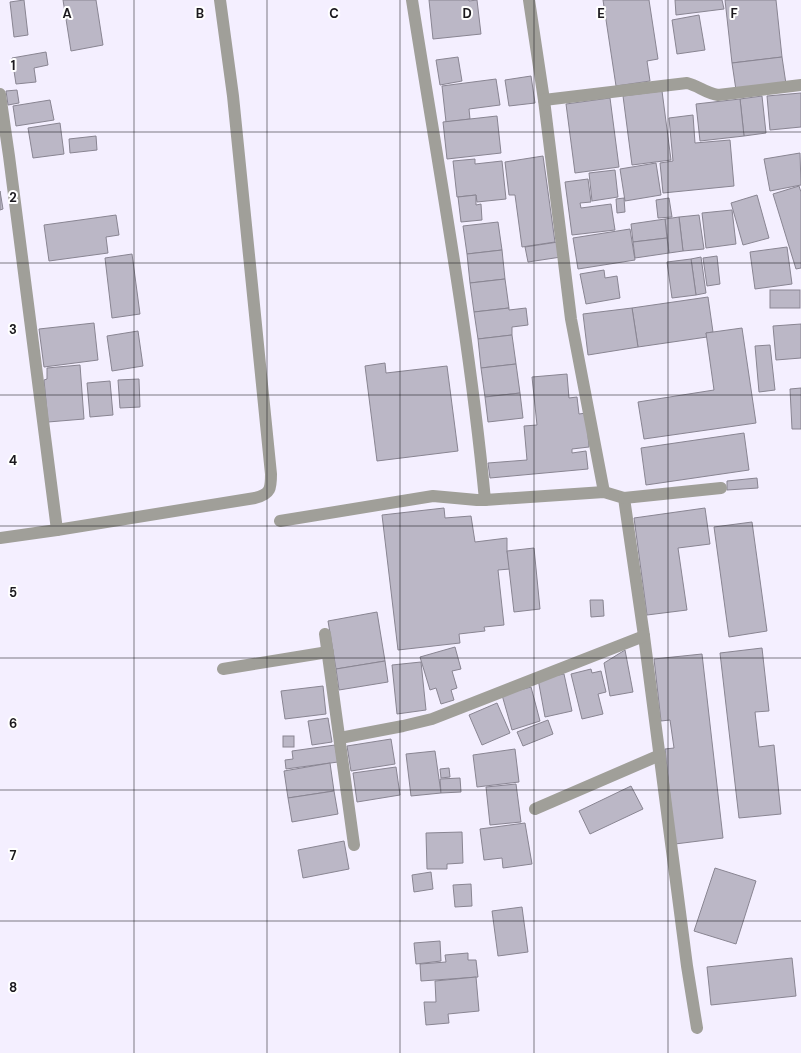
<svg xmlns="http://www.w3.org/2000/svg" width="801" height="1053" font-family="'DM Sans',sans-serif">
<style>
.building{fill:#bbb7c6;stroke:#898592}
.lines{fill:none;stroke-linecap:round;stroke-linejoin:round}
.lane{stroke:#a09f99;stroke-width:12}
.street{stroke:#a09f99;stroke-width:12}
.grid{fill:none;stroke:#1b191e;stroke-width:1;stroke-opacity:0.55}
.grid-label{font-size:13px;text-anchor:middle;font-weight:bold;fill:#1b191e;stroke:#fff;stroke-width:4;stroke-linejoin:round;paint-order:stroke}
</style>
<rect width="100%" height="100%" fill="#f4efff"/>
<g class="building">
<path d="M24,0l4,35 -14,2 -4,-35z"/>
<path d="M63,0h33l7,45 -32,6z"/>
<path d="M429,0h40v1l8,-1 4,34 -48,5z"/>
<path d="M603,0h46l9,59 -11,2 3,20 -34,5z"/>
<path d="M675,0h47l2,9 -48,6z"/>
<path d="M725,0h51l6,57 -50,6z"/>
<path d="M699,15l6,35 -28,4 -5,-34z"/>
<path d="M46,52l2,13 -14,3 2,14 -20,2 -4,-26z"/>
<path d="M458,57l4,24 -22,4 -4,-25z"/>
<path d="M782,57l4,27 -50,6 -4,-27z"/>
<path d="M531,76l4,27 -26,3 -4,-26z"/>
<path d="M496,79l4,26 -31,4 1,10 -24,3 -4,-36z"/>
<path d="M17,90l2,13 -11,2 -2,-14z"/>
<path d="M662,91l9,69 -39,5 -9,-69z"/>
<path d="M801,93v34l-31,3 -3,-34z"/>
<path d="M762,96l4,37 -22,3 -4,-37z"/>
<path d="M610,98l9,69 -44,6 -9,-69z"/>
<path d="M740,99l4,37 -44,5 -4,-37z"/>
<path d="M50,100l4,20 -38,6 -3,-20z"/>
<path d="M693,115l2,28 35,-3 4,46 -71,7 -3,-30 13,-2 -4,-43z"/>
<path d="M497,116l4,37 -54,6 -4,-37z"/>
<path d="M60,123l4,31 -31,4 -5,-30z"/>
<path d="M96,136l1,14 -27,3 -1,-14z"/>
<path d="M800,153l1,32 -31,6 -6,-32z"/>
<path d="M543,156l12,86 -33,5 -7,-52h-6l-4,-33z"/>
<path d="M475,159v5l27,-3 4,38 -29,3 -1,-7 -19,2 -4,-36z"/>
<path d="M656,163l5,32 -36,6 -5,-32z"/>
<path d="M615,170l3,27 -26,4 -3,-28z"/>
<path d="M588,179l3,23 -11,1 1,5 30,-4 4,26 -43,5 -7,-53z"/>
<path d="M799,186l2,6v76l-5,1 -23,-75z"/>
<path d="M0,191l3,18 -3,1z"/>
<path d="M476,195v10l5,-1 1,16 -21,2 -3,-25z"/>
<path d="M757,195l12,43 -26,7 -12,-42z"/>
<path d="M624,198l1,14 -8,1 -1,-14z"/>
<path d="M669,198l3,19 -14,1 -2,-18z"/>
<path d="M732,210l4,34 -30,4 -4,-35z"/>
<path d="M116,215l3,20 -13,2 2,16 -59,8 -5,-36z"/>
<path d="M699,215l5,34 -21,2 -4,-34z"/>
<path d="M679,217l4,34 -14,2 -4,-34z"/>
<path d="M665,219l2,19 -34,4 -2,-18z"/>
<path d="M498,222l4,28 -35,4 -4,-28z"/>
<path d="M630,229l5,31 -57,9 -5,-31z"/>
<path d="M667,238l2,15 -34,5 -2,-16z"/>
<path d="M558,242l3,15 -33,5 -3,-15z"/>
<path d="M787,247l5,37 -37,5 -5,-37z"/>
<path d="M502,250l3,29 -35,4 -3,-29z"/>
<path d="M132,254l8,60 -28,4 -7,-60z"/>
<path d="M717,256l3,28 -13,2 -4,-28z"/>
<path d="M701,257l5,36 -10,2 -5,-36z"/>
<path d="M691,259l5,36 -24,3 -5,-36z"/>
<path d="M604,270l1,8 12,-2 3,22 -34,6 -6,-30z"/>
<path d="M505,279l4,29 -35,4 -4,-29z"/>
<rect x="770" y="290" width="30" height="18"/>
<path d="M708,297l5,35 -7,1 1,4 -69,10 -6,-39z"/>
<path d="M509,308v2l17,-2 2,17 -16,2v8l-34,4 -4,-27z"/>
<path d="M632,308l6,39 -50,8 -5,-41z"/>
<path d="M94,323l4,37 -54,7 -5,-38z"/>
<path d="M801,324v34l-25,2 -3,-34z"/>
<path d="M742,328l14,95 -112,16 -6,-37 76,-12 -8,-57z"/>
<path d="M138,331l5,35 -31,5 -5,-35z"/>
<path d="M512,335l4,29 -35,4 -3,-29z"/>
<path d="M770,345l5,45 -16,2 -4,-46z"/>
<path d="M385,363l1,10 61,-7 11,85 -81,10 -12,-95z"/>
<path d="M516,364l4,29 -35,4 -4,-29z"/>
<path d="M80,365l4,54 -36,3 -4,-42 3,-1v-11z"/>
<path d="M567,374l2,24 8,-1 2,17 7,-1 3,34 -17,2v4l14,-2 2,18 -98,9 -2,-15 39,-3 -3,-34 13,-1 -5,-48z"/>
<path d="M139,379l1,28 -20,1 -2,-28z"/>
<path d="M110,381l3,34 -23,2 -3,-34z"/>
<path d="M801,388v41h-9l-2,-40z"/>
<path d="M520,393l3,25 -35,4 -3,-25z"/>
<path d="M744,433l5,37 -103,15 -5,-37z"/>
<path d="M757,478l1,10 -31,2v-9z"/>
<path d="M444,508l1,10 26,-2 4,26 32,-4v13l3,18 -12,1 6,55 -20,2 1,4 -26,3 1,9 -62,7 -16,-135z"/>
<path d="M705,508l5,36 -32,4 9,62 -40,5 -13,-97z"/>
<path d="M752,522l15,109 -38,6 -15,-110z"/>
<path d="M534,548l6,61 -26,3 -7,-61z"/>
<path d="M590,600h13l1,16 -13,1z"/>
<path d="M377,612l8,49 -49,8 -8,-48z"/>
<path d="M455,647l6,22 -9,2 5,17 -6,2 3,10 -13,4 -5,-16 -6,2 -10,-33z"/>
<path d="M762,648l7,63 -14,1 4,35 15,-2 7,69 -42,4 -19,-165z"/>
<path d="M625,650l8,42 -23,4 -6,-33z"/>
<path d="M702,654l21,184 -48,6 -10,-95 9,-1 -4,-28 -9,1 -7,-62z"/>
<path d="M385,661l3,21 -49,8 -3,-21z"/>
<path d="M421,662l5,48 -29,4 -5,-49z"/>
<path d="M591,669l1,4 9,-2 5,21 -8,2 5,20 -21,5 -11,-45z"/>
<path d="M564,674l8,37 -27,6 -7,-38z"/>
<path d="M323,686l3,28 -41,5 -4,-28z"/>
<path d="M531,687l9,34 -28,9 -10,-35z"/>
<path d="M497,703l13,30 -28,12 -13,-30z"/>
<path d="M328,718l4,24 -20,3 -4,-24z"/>
<path d="M548,720l5,14 -30,12 -6,-14z"/>
<rect x="283" y="736" width="11" height="11"/>
<path d="M391,739l4,25 -44,7 -4,-25z"/>
<path d="M335,745l3,17 -52,7 -1,-9 8,-1 -1,-8z"/>
<path d="M515,749l4,33 -42,5 -4,-32z"/>
<path d="M435,751l6,42 -30,3 -5,-42z"/>
<path d="M330,763l4,28 -46,7 -4,-27z"/>
<path d="M396,767l4,28 -43,7 -4,-29z"/>
<path d="M449,768l1,9 -9,1 -1,-9z"/>
<path d="M460,778l1,14 -20,1 -1,-14z"/>
<path d="M516,784l5,38 -31,3 -4,-38z"/>
<path d="M631,786l12,23 -53,25 -11,-23z"/>
<path d="M334,791l4,23 -46,8 -4,-24z"/>
<path d="M525,823l7,41 -29,4 -1,-10 -18,2 -4,-31z"/>
<path d="M462,832l1,31 -16,1v5h-20l-1,-36z"/>
<path d="M344,841l5,28 -46,9 -5,-28z"/>
<path d="M715,868l41,13 -20,63 -42,-13z"/>
<path d="M431,872l2,17 -19,3 -2,-17z"/>
<path d="M471,884l1,22 -17,1 -2,-22z"/>
<path d="M522,907l6,45 -30,4 -6,-45z"/>
<path d="M440,941l1,20 -25,3 -2,-21z"/>
<path d="M468,953v7h8l2,17 -57,4 -1,-17 26,-2 -1,-7z"/>
<path d="M792,958l4,38 -85,9 -4,-38z"/>
<path d="M476,977l3,34 -31,3 1,9 -23,2 -2,-23h12l-1,-21z"/>
</g>
<g class="lines">
<g class="lane">
<path d="M280,521l153,-25 44,4h8"/>
<path d="M223,669l105,-17"/>
</g>
<g class="street">
<path d="M412,0c26,166 57,332 73,500l119,-8 20,6 20,138 43,330 10,62"/>
<path d="M529,0l15,100 27,219 33,173"/>
<path d="M0,94l9,62 48,374"/>
<path d="M544,100l143,-17c12,3 18,10 31,12l83,-10"/>
<path d="M624,498l97,-10"/>
<path d="M0,538l57,-8 198,-32c16,-4 16,-10 16,-24l-38,-378 -13,-96"/>
<path d="M325,634l29,211"/>
<path d="M340,738l63,-12 29,-7 212,-83"/>
<path d="M535,809l125,-54"/>
</g>
</g>
<path class="grid" d="M134,0v1053M267,0v1053M400,0v1053M534,0v1053M668,0v1053M0,132h801M0,263h801M0,395h801M0,526h801M0,658h801M0,790h801M0,921h801"/>
<g class="grid-label">
<text x="67" y="18">A</text>
<text x="200" y="18">B</text>
<text x="334" y="18">C</text>
<text x="467" y="18">D</text>
<text x="601" y="18">E</text>
<text x="734" y="18">F</text>
<text x="13" y="70">1</text>
<text x="13" y="202">2</text>
<text x="13" y="334">3</text>
<text x="13" y="465">4</text>
<text x="13" y="597">5</text>
<text x="13" y="728">6</text>
<text x="13" y="860">7</text>
<text x="13" y="992">8</text>
</g>
</svg>
